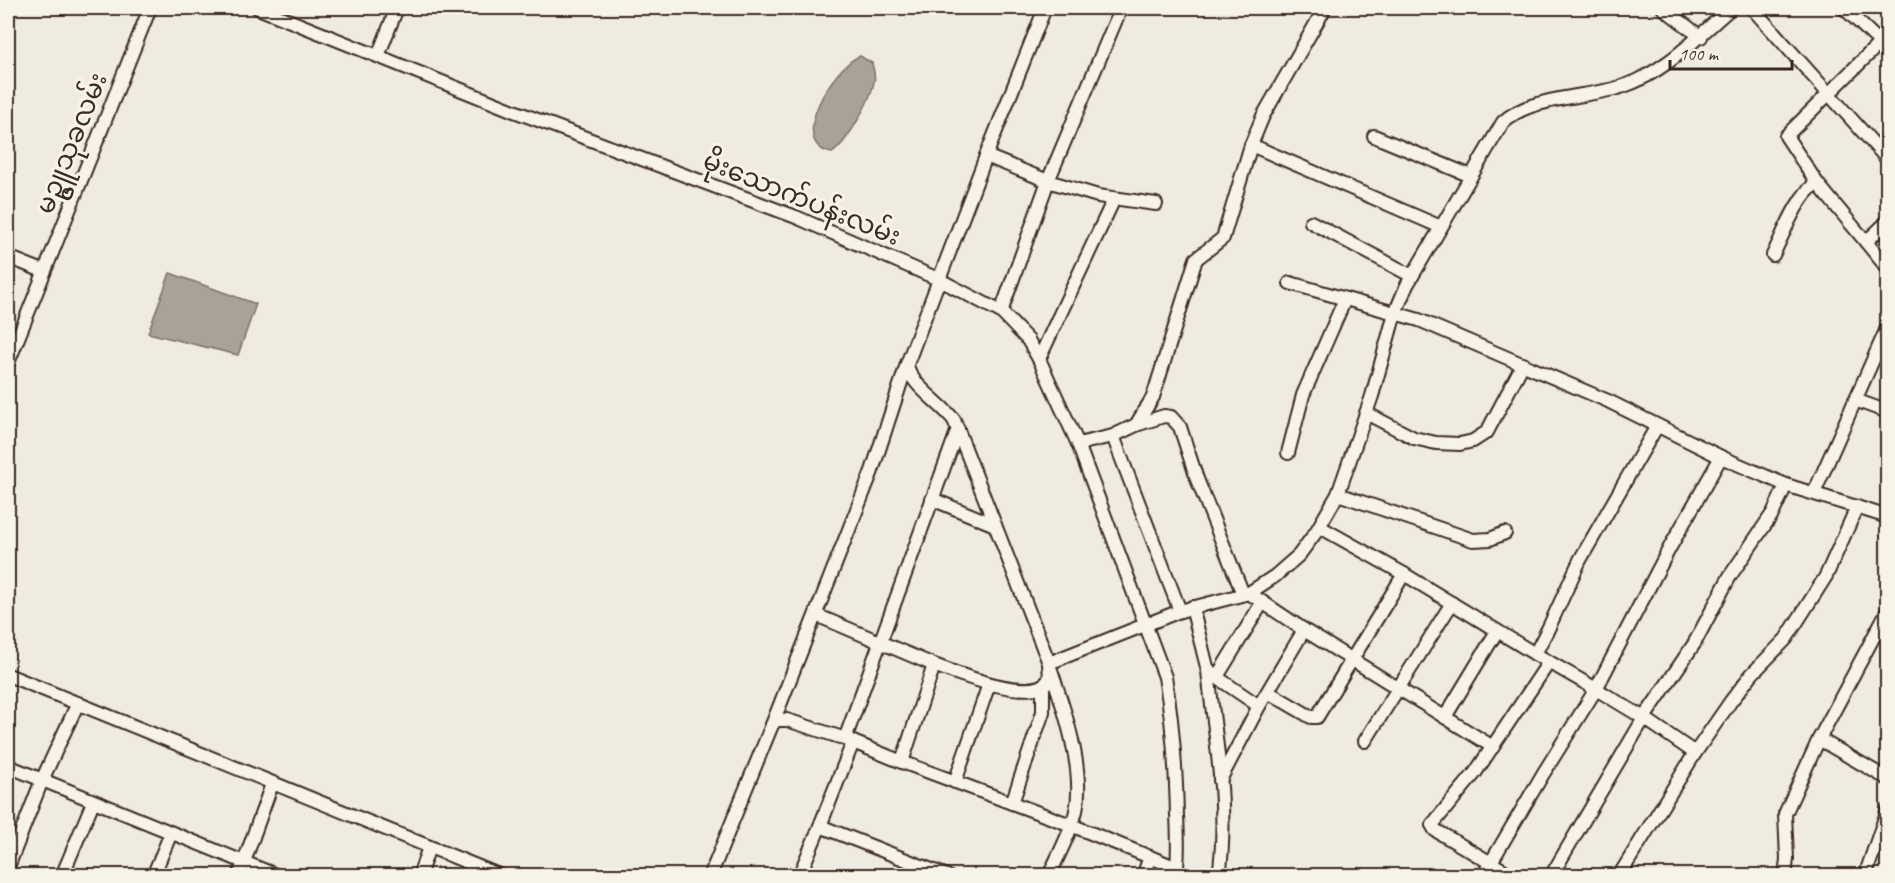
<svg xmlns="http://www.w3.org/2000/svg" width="1895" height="883" font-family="Caveat,'Noto Sans Myanmar',sans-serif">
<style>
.water{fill:#aaa296;stroke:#7e7266;stroke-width:1.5}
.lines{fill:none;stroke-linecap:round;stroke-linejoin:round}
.minor-casing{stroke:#3b2a1e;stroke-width:16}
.minor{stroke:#f7f3e8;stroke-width:12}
.labels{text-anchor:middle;stroke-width:6;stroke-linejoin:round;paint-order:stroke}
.street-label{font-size:26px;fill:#3b2a1e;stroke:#f7f3e8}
</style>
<rect width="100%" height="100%" fill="#efebe0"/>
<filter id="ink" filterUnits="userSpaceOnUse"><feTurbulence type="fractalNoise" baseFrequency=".0167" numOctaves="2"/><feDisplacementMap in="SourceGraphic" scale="12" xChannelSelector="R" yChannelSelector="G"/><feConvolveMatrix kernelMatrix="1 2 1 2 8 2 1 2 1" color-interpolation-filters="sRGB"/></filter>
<g filter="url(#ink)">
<g class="water">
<path d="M860,56l12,7c1,6 4,12 2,19 -3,18 -27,61 -42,71 -47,-9 2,-88 28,-97z"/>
<path d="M170,273l86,31 -18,51 -90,-22z"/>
</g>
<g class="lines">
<defs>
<g id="minor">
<path d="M258,8l256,103 282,106 142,62 63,33 27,28 11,19 39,85 87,233c8,46 11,92 12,138 1,20 2,41 -1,61"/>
<path d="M1045,8l-59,148 -79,208c2,20 34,39 47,56l95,243 131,-52 69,-18 26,-17 24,-21 17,-23 22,-38 34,-98 23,-83 12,-28 96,-163c27,-26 86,-24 121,-36 43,-15 74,-50 107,-78"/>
<path d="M1663,8l38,29"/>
<path d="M1752,8l136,152"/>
<path d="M1844,8l44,42"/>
<path d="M378,56l19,-48"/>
<path d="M1374,136l97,40"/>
<path d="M1251,145l190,82"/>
<path d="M986,156l62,25 73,-173"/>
<path d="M1888,221l-22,21 22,27"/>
<path d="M1311,222l101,54"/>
<path d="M1866,242l-49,-59 -31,-47 102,-101"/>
<path d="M1773,255c10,-20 25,-61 44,-72"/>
<path d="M8,257l35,14"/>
<path d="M1290,283l129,37 189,81 113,56 -52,92 -73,140 -53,85 -60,102"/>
<path d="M1001,312l47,-131 50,15 58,8"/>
<path d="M1039,359l75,-160"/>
<path d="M8,363l142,-355"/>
<path d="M1855,400l33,12"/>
<path d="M1366,413l48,25 22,5 24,1 13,-3 14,-9 36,-68"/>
<path d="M1136,425l28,-9 7,1 9,10 17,52 46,115"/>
<path d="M1113,436l67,175"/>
<path d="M1078,444l35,-8 23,-11 17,-28 43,-138 27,-21 28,-93 12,-29 62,-108"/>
<path d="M1288,453l15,-58 42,-96"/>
<path d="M1721,457l65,28 102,32"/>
<path d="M1814,493l74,-167"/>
<path d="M1338,494l135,46 17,-1 15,-6"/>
<path d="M932,499l63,26"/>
<path d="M1320,527l84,47 131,80 61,35 48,29 51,35"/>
<path d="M1249,593l55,37 189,117"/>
<path d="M1192,607l15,60 5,7 6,1 44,-72"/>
<path d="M1888,610l-69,129 69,40"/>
<path d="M816,615l118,50"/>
<path d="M1535,654l14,-27 31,-67 77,-134"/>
<path d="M1208,671c7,67 21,137 11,205"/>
<path d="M1212,674l47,32"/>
<path d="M8,675l493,201"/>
<path d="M1268,692l43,25h6l87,-143"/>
<path d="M1445,717l52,-86"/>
<path d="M772,725l100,-254 35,-107"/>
<path d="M845,739l113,-310"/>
<path d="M1365,741l87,-138"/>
<path d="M902,762l169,63 106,43"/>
<path d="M8,766l270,110"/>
<path d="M1220,780l39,-74 45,-76"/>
<path d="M955,782l34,-98"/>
<path d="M1012,803l31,-91v-27"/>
<path d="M820,826l33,-84 49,20 32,-97c21,8 97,38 114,16 3,-5 1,-13 1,-18"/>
<path d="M8,867l34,-87 36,-77"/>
<path d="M62,876l31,-74"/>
<path d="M153,876l18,-43"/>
<path d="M239,876l33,-92"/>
<path d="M419,876l10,-29"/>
<path d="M710,876l62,-151 4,-5h11l65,21"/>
<path d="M799,876l21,-50 127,50"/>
<path d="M1049,876c9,-21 22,-43 27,-65 9,-41 -12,-103 -25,-141"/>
<path d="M1143,876l7,-19"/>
<path d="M1513,876l-78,-46 -3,-5 43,-52 74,-111"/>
<path d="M1551,876l93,-158 50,-74 36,-68 43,-63 13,-28"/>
<path d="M1619,876l76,-123 36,-52 21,-27 34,-35 40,-63 31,-69"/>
<path d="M1785,876l2,-17 -2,-45 34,-75"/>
<path d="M1865,876l23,-67"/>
</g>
</defs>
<use href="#minor" class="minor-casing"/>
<use href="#minor" class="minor"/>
</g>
</g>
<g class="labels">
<g class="street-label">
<text transform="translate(71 143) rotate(-68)" y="9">မဥ္ဇူသုခလမ်း</text>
<text transform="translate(802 198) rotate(22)" y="9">မိုးသောက်ပန်းလမ်း</text>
</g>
</g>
<rect width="1895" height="883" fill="none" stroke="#f7f3e8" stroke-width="30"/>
<rect x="15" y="15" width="1865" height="853" fill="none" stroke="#3b2a1e" stroke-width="2" filter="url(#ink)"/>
<path d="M1670 60v9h122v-9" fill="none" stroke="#3b2a1e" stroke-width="3"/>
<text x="1679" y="60" font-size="18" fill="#3b2a1e" stroke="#f7f3e8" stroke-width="4.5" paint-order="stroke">100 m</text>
</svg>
